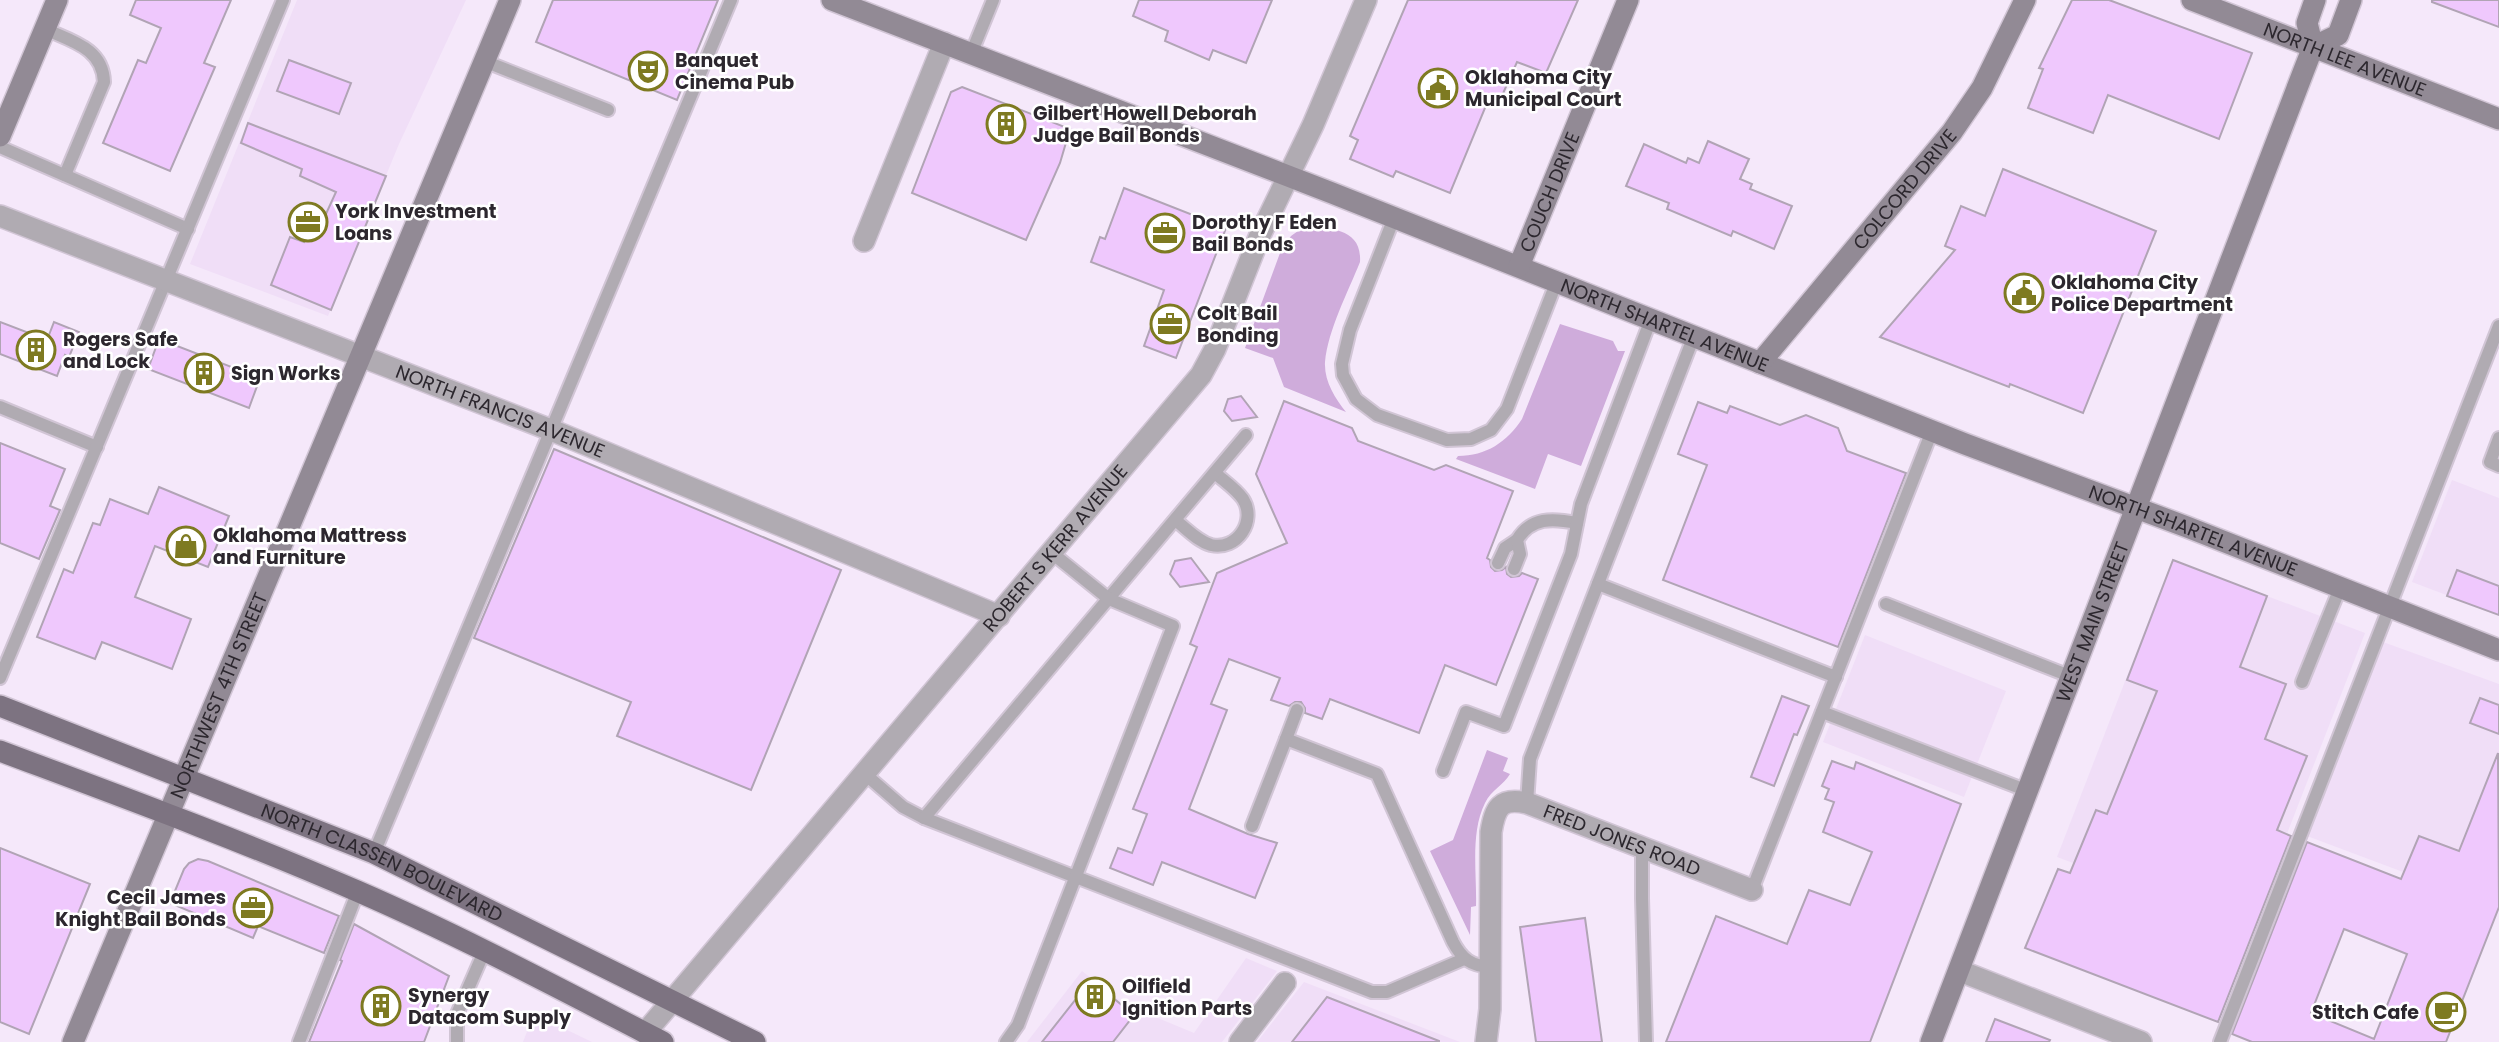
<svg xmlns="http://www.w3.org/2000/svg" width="2499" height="1042" font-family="Poppins,sans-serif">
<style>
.built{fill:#f0def7}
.green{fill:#cfacdb}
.building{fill:#efc8fd;stroke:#b1a4b5;stroke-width:2;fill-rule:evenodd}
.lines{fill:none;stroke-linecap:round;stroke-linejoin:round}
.lane-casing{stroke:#d1c5d5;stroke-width:16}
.street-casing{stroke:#d1c5d5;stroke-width:24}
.secondary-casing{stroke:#d1c5d5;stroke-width:24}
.primary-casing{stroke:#d1c5d5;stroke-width:24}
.lane{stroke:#b0abb2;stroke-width:12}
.street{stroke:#b0abb2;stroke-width:21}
.secondary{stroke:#928a95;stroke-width:21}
.primary{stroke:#7d7381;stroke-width:21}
.labels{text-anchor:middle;stroke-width:5;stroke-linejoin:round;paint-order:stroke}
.poi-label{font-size:19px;font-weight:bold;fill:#2c272e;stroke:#fff;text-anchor:start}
.street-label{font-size:19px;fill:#2c272e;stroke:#fff}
</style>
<rect width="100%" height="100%" fill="#f5e8fa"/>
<g class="built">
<path d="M297,0h169l-67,144 -71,172 -138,-52z"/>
<path d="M2452,480l47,18v117l-87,-33z"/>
<path d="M2172,560l193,73 -115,296 -193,-72z"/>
<path d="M1865,635l141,56 -42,106 -141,-55z"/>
<path d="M2383,642l116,42v224l-192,-72z"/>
<path d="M1246,958l31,13 -55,71h-195l55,-71 42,33 70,29z"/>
<path d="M1304,982l156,60h-203z"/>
<path d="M534,1014l58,28h-69z"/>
</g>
<g class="green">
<path d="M1305,226c26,3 57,2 55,36 -12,30 -32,68 -35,100 -1,19 10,36 21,50l-62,-25 -11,-29 -28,-10 35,-95 11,-17z"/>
<path d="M1560,324l53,17 5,10h7l-44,115 -33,-12 -13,35 -79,-30 2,-3c28,0 49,-14 64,-37z"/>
<path d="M1487,750l21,8 -5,13 7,3c-6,11 -19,16 -25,29 -15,30 -8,71 -9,103l-5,1 -1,28 -40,-84 23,-11z"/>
</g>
<g class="building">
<path d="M136,0h95l-27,63 11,4 -45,104 -67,-28 35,-83 8,3 15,-35 -31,-13z"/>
<path d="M553,0h165l-41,100 -141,-58z"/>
<path d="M1139,0h133l-26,63 -33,-13 -4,10 -44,-19 3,-10 -35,-15z"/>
<path d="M1408,0h170l-32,73 -29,-11 -20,45 -10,-4 -37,90 -54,-22 -3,6 -43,-18 8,-19 -8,-4z"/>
<path d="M2072,0h37l143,53 -33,86 -111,-44 -15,38 -65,-25 15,-39 -4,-1z"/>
<path d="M2432,0h67v27l-67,-25z"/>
<path d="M289,60l62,23 -12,31 -62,-23z"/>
<path d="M962,87l108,42 -10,34 -34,77 -114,-47 39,-101z"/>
<path d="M248,123l138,53 -55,134 -60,-25 19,-48 14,5 8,-18 8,3 16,-35 -36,-16 2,-7 -61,-26z"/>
<path d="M1708,141l41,18 -9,20 12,5 -2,5 42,17 -18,43 -41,-18 -2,5 -64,-27 2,-6 -43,-17 18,-42 42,19 2,-5 11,5z"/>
<path d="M2003,169l153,62 -73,182 -73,-29 -1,3 -129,-50 75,-87 -10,-4 16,-40 24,10z"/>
<path d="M1124,188l102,40 -50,130 -32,-12 20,-56 -73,-28 9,-25 5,2z"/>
<path d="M0,322l47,18 7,-18 25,10 -10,25 -4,-2 -8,21 -57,-22z"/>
<path d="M159,339l101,39 -11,30 -101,-39z"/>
<path d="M1241,396l16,21 -25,4 -8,-10 4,-12z"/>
<path d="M1284,401l68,27 6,13 76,29 12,-5 67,26 -26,67 3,2 1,7 4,4 7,-1 4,-3 1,7 4,3 8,-1 3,-3 16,6 -42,106 -51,-20 -26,68 -89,-34 -8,20 -17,-6v-5l-4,-6h-6l-6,4 -18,-6 9,-22 -51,-19 -18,45 16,6 -38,99 59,25 29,9 -22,55 -93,-36 -9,23 -43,-17 8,-20 14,5 15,-39 -14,-5 64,-162 -7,-3 27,-71 70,-30 -31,-69z"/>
<path d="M1698,402l29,11 3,-7 50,19 26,-10 32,13 9,23 59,22 -68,174 -175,-67 44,-115 -29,-11z"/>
<path d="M0,443l65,26 -15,37 10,4 -21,49 -39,-16z"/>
<path d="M554,449l287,121 -90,220 -134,-54 14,-34 -157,-64z"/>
<path d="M159,487l70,29 -21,51 -53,-21 -20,51 56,22 -19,50 -70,-27 -7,17 -58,-22 27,-68 9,4 20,-50 7,2 10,-26 38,15z"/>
<path d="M1191,558l18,24 -29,5 -10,-13 5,-13z"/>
<path d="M2173,560l94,36 -27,71 46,17 -21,55 42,17 -30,74 14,6 -73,186 -193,-74 33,-79 12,4 26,-63 11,4 50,-123 -30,-11z"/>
<path d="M2457,570l42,16v29l-52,-19z"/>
<path d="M1782,696l27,10 -12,29 -3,-1 -20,52 -23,-9z"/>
<path d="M2480,698l19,7v29l-29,-11z"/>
<path d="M2498,753l1,154 -53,135h-194l-20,-8 75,-192 94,37 18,-43 40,15zM2344,929l63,25 -33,85 -63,-26z"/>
<path d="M1832,761l22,8 2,-7 105,42 -91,238h-204l50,-126 71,28 22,-54 41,15 22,-53 -49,-20 11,-30 -9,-3 4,-10 -7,-3z"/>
<path d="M0,848l90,36 -61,150 -29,-12z"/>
<path d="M198,859l10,2 131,55 -15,37 -66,-27 -5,12 -83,-35 14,-34 5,-6z"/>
<path d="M1585,918l17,124h-66l-16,-115z"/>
<path d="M354,924l95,52 -25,66h-115l33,-81 -2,-1z"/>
<path d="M1091,980l43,35 -21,27h-71z"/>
<path d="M1327,997l112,44v1h-147z"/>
<path d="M1995,1019l55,21 -1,2h-63z"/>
</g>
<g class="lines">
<defs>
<g id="lane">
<path d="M45,29c26,12 58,19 59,53l-39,93"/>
<path d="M971,54l22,-54"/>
<path d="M484,61l124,49"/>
<path d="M0,147l188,82"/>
<path d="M1394,218l-44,112 -8,34 1,11 13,24 21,16 70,25 24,-1 20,-9 16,-21 50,-128"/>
<path d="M0,407l97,40"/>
<path d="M2499,438l-9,24 9,4"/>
<path d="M1175,520c11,8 22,21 36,25 26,6 46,-24 32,-46 -7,-10 -19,-18 -28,-26"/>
<path d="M1498,563l7,-15 12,-8"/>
<path d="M1514,569l6,-15 -3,-14c14,-23 35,-22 60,-17"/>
<path d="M1598,584l238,93"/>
<path d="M1886,604l186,73"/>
<path d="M0,678l283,-678"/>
<path d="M2302,682l38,-94"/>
<path d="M1297,710l-11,29 91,35 76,168c9,17 18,24 38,25"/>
<path d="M1822,712l206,79"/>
<path d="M1443,771l23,-59 38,14 67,-172 10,-50 70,-185"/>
<path d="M865,774l38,33 21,11 448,174h15l77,-33"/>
<path d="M1527,803l3,-44 164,-423"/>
<path d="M924,818l322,-383"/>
<path d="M1252,826l34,-87"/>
<path d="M1642,847v51l4,144"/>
<path d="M374,853l357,-853"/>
<path d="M1752,890l180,-459"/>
<path d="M299,1042l59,-151"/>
<path d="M457,1042v-28l27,-62"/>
<path d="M1006,1042l12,-17 155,-399 -64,-27 -57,-46"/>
<path d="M2220,1042l279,-716"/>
</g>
<g id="street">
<path id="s1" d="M0,216l556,216 443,184"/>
<path d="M864,241l80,-198"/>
<path d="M1960,971l181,71"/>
<path id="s2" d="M645,1033l556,-658 14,-26 45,-114 53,-110 53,-125"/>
<path d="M1240,1042l45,-59"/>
<path id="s3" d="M1486,1042l4,-33 1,-177c4,-24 9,-35 36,-29l225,87"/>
</g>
<g id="secondary">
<path id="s4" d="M832,0l500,193 633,251 222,83 312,123"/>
<path id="s5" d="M2192,0l307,119"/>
<path d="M2313,47l25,-12 13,-35"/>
<path d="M0,136l57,-136"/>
<path id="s6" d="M1519,266l109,-266"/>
<path id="s7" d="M1760,363l192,-231 30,-44 43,-88"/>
<path id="s8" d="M73,1042l437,-1042"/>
<path id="s9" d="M1931,1042l373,-972 9,-23 -6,-24 8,-23"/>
</g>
<g id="primary">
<path id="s10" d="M0,706l374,147 381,189"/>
<path d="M0,751c120,45 240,89 357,140 104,45 205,99 306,151"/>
</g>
</defs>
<use href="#lane" class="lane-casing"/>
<use href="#street" class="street-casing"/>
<use href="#secondary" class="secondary-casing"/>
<use href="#primary" class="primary-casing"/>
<use href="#lane" class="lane"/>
<use href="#street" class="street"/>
<use href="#secondary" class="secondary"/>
<use href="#primary" class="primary"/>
</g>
<defs>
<symbol id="theatre-ring" viewBox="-11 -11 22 22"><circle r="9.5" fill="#fff" stroke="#7e7a21" stroke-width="1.5"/><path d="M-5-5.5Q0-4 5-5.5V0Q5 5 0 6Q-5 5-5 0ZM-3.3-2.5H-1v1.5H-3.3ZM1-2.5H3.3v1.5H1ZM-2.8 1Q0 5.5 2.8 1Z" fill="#7e7a21"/></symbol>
<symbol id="civic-ring" viewBox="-11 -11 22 22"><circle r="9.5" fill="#fff" stroke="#7e7a21" stroke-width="1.5"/><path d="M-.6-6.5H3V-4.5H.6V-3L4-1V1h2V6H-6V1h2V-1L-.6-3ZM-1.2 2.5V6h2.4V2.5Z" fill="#7e7a21"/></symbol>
<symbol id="building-ring" viewBox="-11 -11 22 22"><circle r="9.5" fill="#fff" stroke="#7e7a21" stroke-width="1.5"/><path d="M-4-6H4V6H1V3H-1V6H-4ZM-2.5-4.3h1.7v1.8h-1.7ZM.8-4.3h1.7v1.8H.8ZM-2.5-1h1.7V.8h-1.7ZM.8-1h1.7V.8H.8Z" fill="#7e7a21"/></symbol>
<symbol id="office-ring" viewBox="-11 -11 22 22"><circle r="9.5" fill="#fff" stroke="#7e7a21" stroke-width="1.5"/><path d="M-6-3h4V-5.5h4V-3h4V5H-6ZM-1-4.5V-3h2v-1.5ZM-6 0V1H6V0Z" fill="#7e7a21"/></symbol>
<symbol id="shop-ring" viewBox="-11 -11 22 22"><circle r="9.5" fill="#fff" stroke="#7e7a21" stroke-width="1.5"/><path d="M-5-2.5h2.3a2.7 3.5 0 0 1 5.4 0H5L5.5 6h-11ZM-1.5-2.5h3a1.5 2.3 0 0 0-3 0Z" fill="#7e7a21"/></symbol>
<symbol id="cafe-ring" viewBox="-11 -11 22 22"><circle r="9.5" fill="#fff" stroke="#7e7a21" stroke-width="1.5"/><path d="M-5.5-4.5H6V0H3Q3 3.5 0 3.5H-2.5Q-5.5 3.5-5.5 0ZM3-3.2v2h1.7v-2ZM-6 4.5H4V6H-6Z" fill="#7e7a21"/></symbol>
</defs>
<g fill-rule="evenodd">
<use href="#theatre-ring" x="626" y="49" width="44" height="44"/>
<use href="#civic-ring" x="1416" y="66" width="44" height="44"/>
<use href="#building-ring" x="984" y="102" width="44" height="44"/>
<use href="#office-ring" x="286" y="200" width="44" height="44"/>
<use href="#office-ring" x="1143" y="211" width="44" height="44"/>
<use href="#civic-ring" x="2002" y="271" width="44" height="44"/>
<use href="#office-ring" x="1148" y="302" width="44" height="44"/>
<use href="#building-ring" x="14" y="328" width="44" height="44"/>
<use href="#building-ring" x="182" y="351" width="44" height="44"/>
<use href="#shop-ring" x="164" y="524" width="44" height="44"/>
<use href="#office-ring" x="231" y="886" width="44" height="44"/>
<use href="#building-ring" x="1073" y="975" width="44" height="44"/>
<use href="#building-ring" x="359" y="984" width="44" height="44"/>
<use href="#cafe-ring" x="2424" y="990" width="44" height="44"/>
</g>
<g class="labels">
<g class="poi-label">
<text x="675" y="67">Banquet<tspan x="675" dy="22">Cinema Pub</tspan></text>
<text x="1465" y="84">Oklahoma City<tspan x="1465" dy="22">Municipal Court</tspan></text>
<text x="1033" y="120">Gilbert Howell Deborah<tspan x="1033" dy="22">Judge Bail Bonds</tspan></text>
<text x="335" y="218">York Investment<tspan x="335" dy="22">Loans</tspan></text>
<text x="1192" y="229">Dorothy F Eden<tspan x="1192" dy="22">Bail Bonds</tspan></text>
<text x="2051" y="289">Oklahoma City<tspan x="2051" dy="22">Police Department</tspan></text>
<text x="1197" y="320">Colt Bail<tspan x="1197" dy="22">Bonding</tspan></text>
<text x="63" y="346">Rogers Safe<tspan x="63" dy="22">and Lock</tspan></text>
<text x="231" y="380">Sign Works</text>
<text x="213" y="542">Oklahoma Mattress<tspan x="213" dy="22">and Furniture</tspan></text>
<text x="226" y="904" text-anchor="end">Cecil James<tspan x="226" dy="22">Knight Bail Bonds</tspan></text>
<text x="1122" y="993">Oilfield<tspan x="1122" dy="22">Ignition Parts</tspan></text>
<text x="408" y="1002">Synergy<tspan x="408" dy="22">Datacom Supply</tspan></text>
<text x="2419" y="1019" text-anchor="end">Stitch Cafe</text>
</g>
<g class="street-label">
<text dy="7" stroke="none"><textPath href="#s5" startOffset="164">NORTH LEE AVENUE</textPath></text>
<text dy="7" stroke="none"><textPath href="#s7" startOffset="226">COLCORD DRIVE</textPath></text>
<text dy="7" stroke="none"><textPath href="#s6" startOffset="80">COUCH DRIVE</textPath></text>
<text dy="7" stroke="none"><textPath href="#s4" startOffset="894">NORTH SHARTEL AVENUE</textPath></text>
<text dy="7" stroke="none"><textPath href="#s1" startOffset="537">NORTH FRANCIS AVENUE</textPath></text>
<text dy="7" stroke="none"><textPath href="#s4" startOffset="1461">NORTH SHARTEL AVENUE</textPath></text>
<text dy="7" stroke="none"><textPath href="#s2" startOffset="635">ROBERT S KERR AVENUE</textPath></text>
<text dy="7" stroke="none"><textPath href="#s9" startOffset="450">WEST MAIN STREET</textPath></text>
<text dy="7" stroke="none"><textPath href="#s8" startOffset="376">NORTHWEST 4TH STREET</textPath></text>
<text dy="7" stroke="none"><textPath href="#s3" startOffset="368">FRED JONES ROAD</textPath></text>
<text dy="7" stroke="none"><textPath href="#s10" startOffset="413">NORTH CLASSEN BOULEVARD</textPath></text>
</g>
</g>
</svg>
